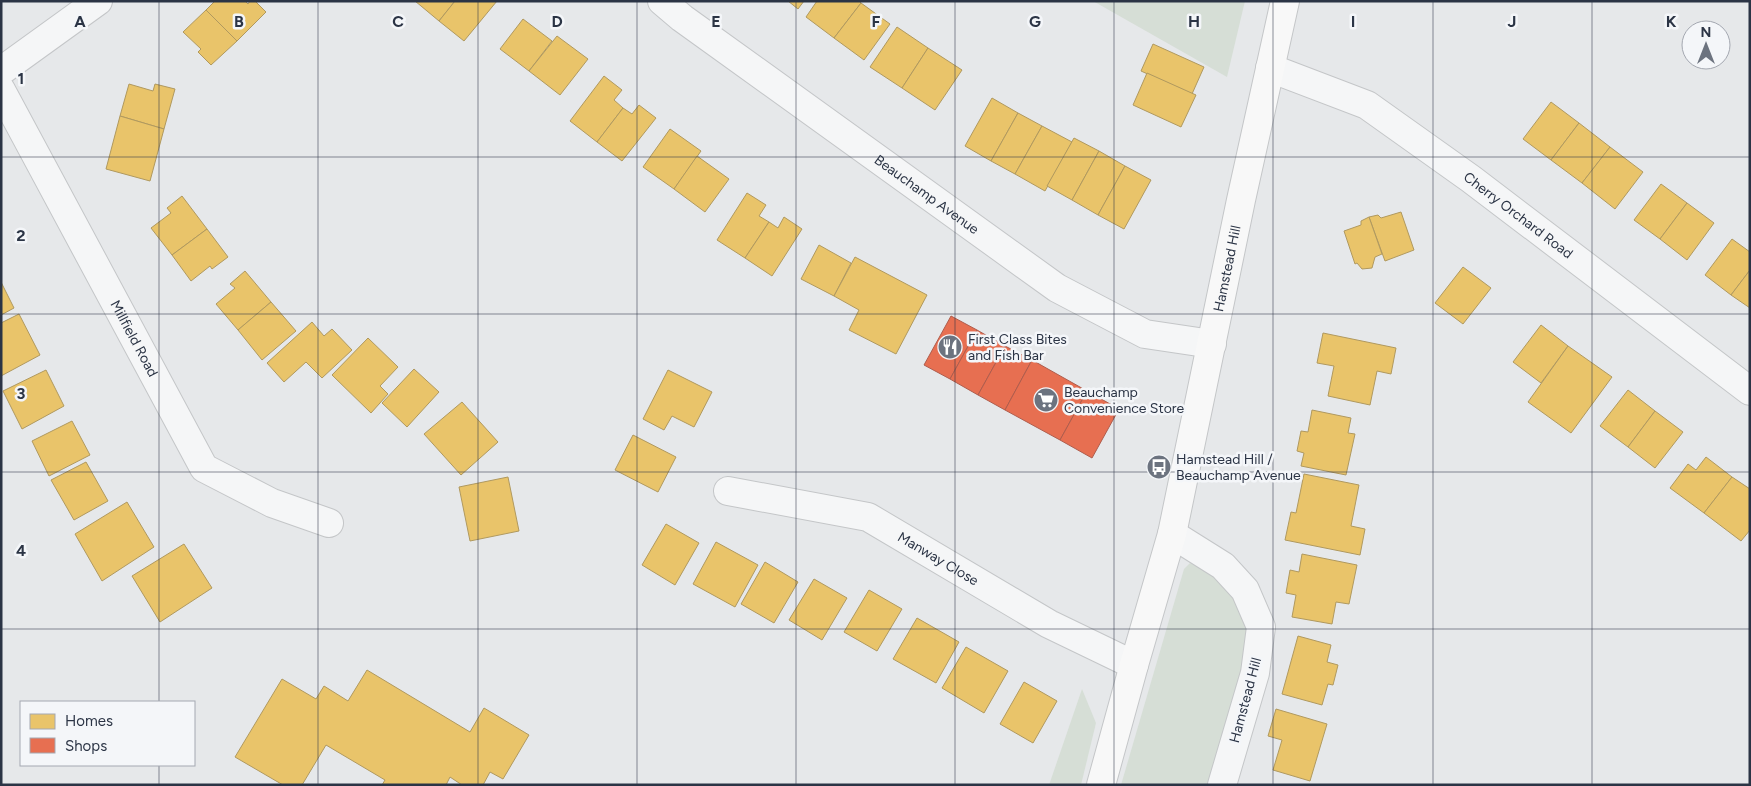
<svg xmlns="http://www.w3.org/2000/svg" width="1751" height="786" font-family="Figtree,sans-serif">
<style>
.green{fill:#d6ded6}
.homes{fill:#e9c46a;stroke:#b0995f}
.shops{fill:#e76f51;stroke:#af5d4d}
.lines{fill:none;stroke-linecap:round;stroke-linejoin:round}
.minor-casing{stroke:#c4c6c8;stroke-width:30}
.secondary-casing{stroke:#c4c6c8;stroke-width:30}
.minor{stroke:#f5f6f7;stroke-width:28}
.secondary{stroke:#f8f8f8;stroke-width:28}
.grid{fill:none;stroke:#2b3445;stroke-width:1;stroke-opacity:0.55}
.labels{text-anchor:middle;stroke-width:5;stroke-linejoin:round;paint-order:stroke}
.street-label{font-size:14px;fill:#2b3445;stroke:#f4f6f9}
.poi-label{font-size:14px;fill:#2b3445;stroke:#f4f6f9;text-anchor:start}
.grid-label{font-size:16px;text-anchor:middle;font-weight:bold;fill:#2b3445;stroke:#f4f6f9;stroke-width:5;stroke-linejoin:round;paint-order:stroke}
</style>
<rect width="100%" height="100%" fill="#e6e8ea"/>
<g class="green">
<path d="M1093,1h152l-18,76z"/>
<path d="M1190,563l29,14 33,47 -5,46 -38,115h-88l63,-216z"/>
<path d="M1082,689l14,34 -15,62h-32z"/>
</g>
<g class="homes">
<path d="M215,1h30l3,3 2,-3h5l11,11 -29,29 -31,-31z"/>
<path d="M415,1h40l-16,20z"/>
<path d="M455,1h42l-33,40 -25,-20z"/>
<path d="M788,1h16l-6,8z"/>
<path d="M817,1h42l2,2 -27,35 -28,-21z"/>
<path d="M861,3l29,21 -26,36 -30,-22z"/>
<path d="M206,10l31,31 -26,24 -13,-13 3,-3 -18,-17z"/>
<path d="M523,19l29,22 -23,30 -29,-22z"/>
<path d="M897,27l31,21 -26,40 -32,-21z"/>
<path d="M557,36l31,23 -28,36 -31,-24z"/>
<path d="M1153,44l51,23 -12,27 -51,-23z"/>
<path d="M928,48l34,22 -27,40 -33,-22z"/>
<path d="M1147,73l49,22 -15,32 -48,-22z"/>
<path d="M604,76l18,14 -8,10 9,8 -26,34 -27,-21z"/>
<path d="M129,84l24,7 2,-7 20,5 -11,40 -44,-13z"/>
<path d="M992,98l26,15 -27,48 -26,-15z"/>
<path d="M1551,102l28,21 -28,37 -28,-21z"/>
<path d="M639,105l17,13 -34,43 -25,-19 26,-34 9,6z"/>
<path d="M1018,113l24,13 -27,48 -24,-13z"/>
<path d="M120,116l44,13 -14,52 -44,-12z"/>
<path d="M1579,123l31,24 -28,36 -31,-23z"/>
<path d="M1042,126l30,16 -27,49 -30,-17z"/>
<path d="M670,129l31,22 -27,38 -31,-22z"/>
<path d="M1074,138l25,13 -27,49 -25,-14z"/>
<path d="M1610,147l33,25 -28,37 -33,-26z"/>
<path d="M1099,151l26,15 -27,49 -26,-15z"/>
<path d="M697,156l32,23 -24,33 -31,-23z"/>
<path d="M1125,166l26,14 -27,49 -26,-14z"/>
<path d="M1661,184l26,19 -27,36 -26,-19z"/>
<path d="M747,193l19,12 -7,11 10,6 -24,36 -28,-18z"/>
<path d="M182,196l25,33 -35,26 -21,-27 20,-15 -4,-5z"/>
<path d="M1687,203l27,20 -27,37 -27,-21z"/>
<path d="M1401,212l13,38 -29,11 -16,-44 9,-2 3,3z"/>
<path d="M784,217l18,12 -30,47 -27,-18 24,-36 9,6z"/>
<path d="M1369,217l13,37 -7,3 -3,11 -10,1 -5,-6 -2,1 -11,-33 17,-6v-4z"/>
<path d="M207,229l21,28 -16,12 -2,-3 -19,15 -19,-26z"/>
<path d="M1732,239l18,13v18l-19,25 -26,-20z"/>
<path d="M819,245l32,18 -17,33 -33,-17z"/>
<path d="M855,257l72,38 -31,59 -47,-24 10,-20 -25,-14z"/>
<path d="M1463,267l28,21 -28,36 -28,-21z"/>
<path d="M1750,270v38l-19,-13z"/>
<path d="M245,271l26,31 -33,28 -22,-26 19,-16 -5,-4z"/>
<path d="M1,282l13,26 -13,7z"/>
<path d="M271,302l25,29 -34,29 -24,-30z"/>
<path d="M19,314l21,41 -39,21v-53z"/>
<path d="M312,322l12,14 8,-7 20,21 -30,28 -16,-16 -22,20 -17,-19z"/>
<path d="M1541,325l27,21 -27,37 -28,-21z"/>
<path d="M1323,333l73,15 -5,26 -14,-3 -7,34 -42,-9 6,-30 -17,-3z"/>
<path d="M368,338l30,29 -18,19 8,8 -17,19 -39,-38z"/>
<path d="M1568,346l44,31 -41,56 -43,-31z"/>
<path d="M414,369l25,23 -32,35 -25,-24z"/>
<path d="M46,370l18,36 -42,23 -19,-38z"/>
<path d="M668,370l44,22 -18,35 -22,-11 -8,14 -21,-11z"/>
<path d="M1628,390l27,21 -27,36 -28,-21z"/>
<path d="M462,402l36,40 -37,33 -37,-41z"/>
<path d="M1312,410l39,8 -3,15 7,1 -9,41 -45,-9 3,-13 -7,-2 4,-20 7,1z"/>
<path d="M1655,411l28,21 -28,36 -27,-21z"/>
<path d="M72,421l18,34 -41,21 -17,-35z"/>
<path d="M633,435l43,22 -18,35 -43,-22z"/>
<path d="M1706,457l26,20 -28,36 -34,-25 18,-24 8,6z"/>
<path d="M86,462l22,39 -34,19 -23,-40z"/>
<path d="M1304,474l55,11 -8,41 14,3 -5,26 -75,-15 6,-28 5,1z"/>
<path d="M508,477l11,54 -49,10 -11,-54z"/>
<path d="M1732,477l18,12v41l-9,11 -37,-28z"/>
<path d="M127,502l27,45 -52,34 -27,-47z"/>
<path d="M666,524l33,19 -24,42 -33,-20z"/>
<path d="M716,542l42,23 -23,42 -42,-23z"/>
<path d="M184,544l28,44 -52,34 -28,-46z"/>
<path d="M1302,554l55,11 -8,39 -13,-2 -4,22 -40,-7 4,-22 -10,-2 4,-23 9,2z"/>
<path d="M765,562l33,20 -24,41 -33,-19z"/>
<path d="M814,579l33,19 -25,42 -33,-20z"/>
<path d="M869,590l33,19 -25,42 -33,-19z"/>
<path d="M917,618l42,24 -23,41 -43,-24z"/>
<path d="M1298,636l33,9 -4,17 11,3 -5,20 -5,-1 -6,21 -40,-11z"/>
<path d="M966,647l42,24 -24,42 -42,-25z"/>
<path d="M367,670l103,62 14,-24 45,27 -26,44 -13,-7 -7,13h-21l-12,-8 -4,8h-64l3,-5 -59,-35 -24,40h-19l-48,-28 47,-78 34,20 8,-13 24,15z"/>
<path d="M1024,682l33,19 -24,42 -33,-19z"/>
<path d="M1276,709l51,15 -17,57 -37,-11 9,-30 -14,-4z"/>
</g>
<g class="shops">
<path d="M951,316l26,14 -27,49 -26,-14z"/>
<path d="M977,330l28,16 -27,49 -28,-16z"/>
<path d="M1005,346l27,14 -27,50 -27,-15z"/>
<path d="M1032,360l55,31 -27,49 -55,-30z"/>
<path d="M1087,391l32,18 -27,49 -32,-18z"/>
</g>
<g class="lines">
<defs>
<g id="minor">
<path id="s1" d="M662,1l20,17 375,270 88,46 67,10"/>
<path id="s2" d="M1270,68l97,37 104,74 279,212"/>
<path d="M1,71l97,-70"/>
<path id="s3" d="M1,90l203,378 68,35 57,20"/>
<path id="s4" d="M728,491l140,26 181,107 85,41"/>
<path d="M1172,534l51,32 22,24 16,37 -6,46 -33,112"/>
</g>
<g id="secondary">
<path id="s5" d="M1101,785l33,-120 38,-131 69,-334 44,-199"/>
</g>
</defs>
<use href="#minor" class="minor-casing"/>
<use href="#secondary" class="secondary-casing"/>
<use href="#minor" class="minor"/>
<use href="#secondary" class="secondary"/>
</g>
<path class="grid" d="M159,1v701M318,1v784M478,1v784M637,1v784M796,1v784M955,1v784M1114,1v784M1273,1v784M1433,1v784M1592,1v784M1,157h1749M1,314h1749M1,472h1749M1,629h1749M159,765v20"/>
<defs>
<symbol id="restaurant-disc" viewBox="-11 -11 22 22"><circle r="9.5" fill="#6c737f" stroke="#f4f6f9"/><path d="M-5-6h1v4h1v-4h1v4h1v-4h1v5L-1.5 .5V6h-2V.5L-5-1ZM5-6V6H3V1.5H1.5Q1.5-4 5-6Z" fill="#fff"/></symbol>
<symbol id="supermarket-disc" viewBox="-11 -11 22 22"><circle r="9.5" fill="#6c737f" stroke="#f4f6f9"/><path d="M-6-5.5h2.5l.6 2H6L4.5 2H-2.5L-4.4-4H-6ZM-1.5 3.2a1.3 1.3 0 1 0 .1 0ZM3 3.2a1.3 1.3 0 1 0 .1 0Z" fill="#fff"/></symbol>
<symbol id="bus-disc" viewBox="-11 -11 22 22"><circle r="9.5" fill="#6c737f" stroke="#f4f6f9"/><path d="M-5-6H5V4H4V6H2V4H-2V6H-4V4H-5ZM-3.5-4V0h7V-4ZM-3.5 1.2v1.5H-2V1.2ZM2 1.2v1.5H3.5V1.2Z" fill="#fff"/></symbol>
</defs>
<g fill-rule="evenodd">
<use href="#restaurant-disc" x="936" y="333" width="28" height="28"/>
<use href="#supermarket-disc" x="1032" y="386" width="28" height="28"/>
<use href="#bus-disc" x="1145" y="453" width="28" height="28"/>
</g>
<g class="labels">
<g class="street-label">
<text dy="5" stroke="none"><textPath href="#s1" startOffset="328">Beauchamp Avenue</textPath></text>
<text dy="5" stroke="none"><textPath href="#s2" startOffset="291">Cherry Orchard Road</textPath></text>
<text dy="5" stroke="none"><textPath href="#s5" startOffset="532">Hamstead Hill</textPath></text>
<text dy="5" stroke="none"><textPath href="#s3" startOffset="282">Millfield Road</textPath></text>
<text dy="5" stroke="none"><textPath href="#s4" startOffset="224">Manway Close</textPath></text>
<text transform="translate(1245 700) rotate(-75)" y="5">Hamstead Hill</text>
</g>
<g class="poi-label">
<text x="968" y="344">First Class Bites<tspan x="968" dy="16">and Fish Bar</tspan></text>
<text x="1064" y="397">Beauchamp<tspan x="1064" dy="16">Convenience Store</tspan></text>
<text x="1176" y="464">Hamstead Hill /<tspan x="1176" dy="16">Beauchamp Avenue</tspan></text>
</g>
</g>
<g class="grid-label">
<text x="80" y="27">A</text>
<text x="239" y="27">B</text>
<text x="398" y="27">C</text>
<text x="557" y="27">D</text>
<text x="716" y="27">E</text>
<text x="876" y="27">F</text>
<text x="1035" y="27">G</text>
<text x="1194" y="27">H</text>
<text x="1353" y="27">I</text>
<text x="1512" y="27">J</text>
<text x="1671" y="27">K</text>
<text x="21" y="84">1</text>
<text x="21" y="241">2</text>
<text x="21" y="399">3</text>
<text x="21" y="556">4</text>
</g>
<rect width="1751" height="786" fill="none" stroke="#2b3445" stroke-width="5"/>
<rect x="20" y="701" width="175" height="65" fill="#f4f6f9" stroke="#a4a8b1"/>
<rect x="30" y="714" width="25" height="15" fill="#e9c46a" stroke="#a4a8b1"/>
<text x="65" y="726" font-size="15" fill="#2b3445">Homes</text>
<rect x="30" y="738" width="25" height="15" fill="#e76f51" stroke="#a4a8b1"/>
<text x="65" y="751" font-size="15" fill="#2b3445">Shops</text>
<g transform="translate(1706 45)"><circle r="24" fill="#f4f6f9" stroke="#a4a8b1"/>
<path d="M0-4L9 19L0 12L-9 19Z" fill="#6c737f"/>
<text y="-8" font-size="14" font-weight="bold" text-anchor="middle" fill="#2b3445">N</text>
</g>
</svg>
